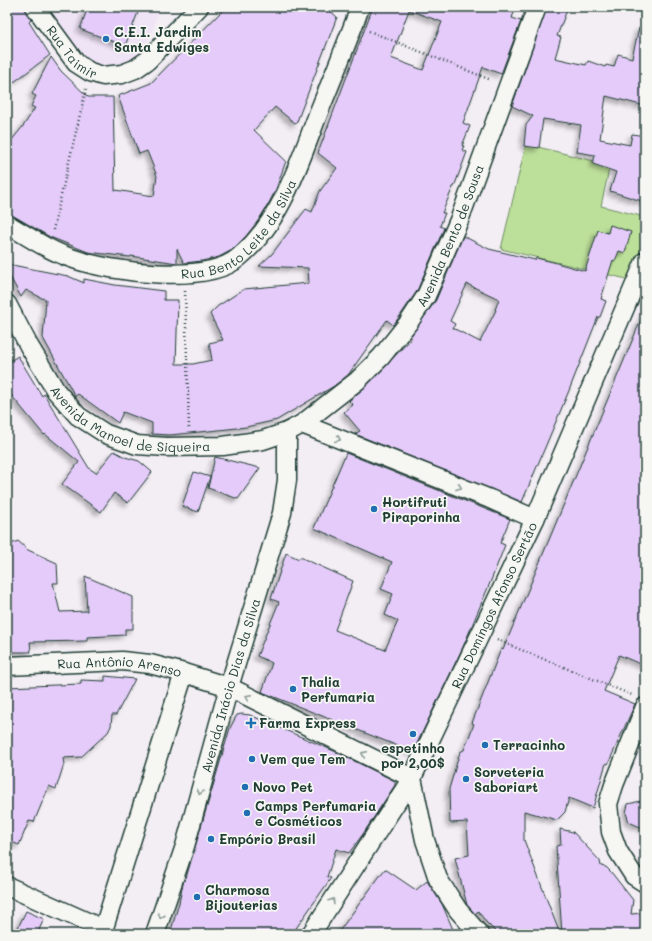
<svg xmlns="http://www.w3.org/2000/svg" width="652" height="941" font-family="Mali,sans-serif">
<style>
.built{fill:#efe3f6}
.green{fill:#bcdf99;stroke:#6e8e66}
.building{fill:#e5cbfa;stroke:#1f3d34;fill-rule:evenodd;filter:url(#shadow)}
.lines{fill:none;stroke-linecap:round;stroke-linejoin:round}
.minor-casing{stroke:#1f3d34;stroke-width:21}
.path{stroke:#1f3d34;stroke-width:2.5;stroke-dasharray:1 3;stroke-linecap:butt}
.minor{stroke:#f6f6f2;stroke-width:18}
.oneway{stroke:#8a9a93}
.poi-dot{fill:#1f6fb2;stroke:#f6f6f2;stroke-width:1.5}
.labels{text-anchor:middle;stroke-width:3.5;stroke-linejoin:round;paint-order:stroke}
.poi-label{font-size:13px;font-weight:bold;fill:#1f3d34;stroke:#f6f6f2;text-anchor:start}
.street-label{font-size:13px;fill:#1f3d34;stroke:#f6f6f2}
</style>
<defs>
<filter id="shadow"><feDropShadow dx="-3.5" dy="3.5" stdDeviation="2" flood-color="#0004"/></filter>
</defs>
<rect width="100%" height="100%" fill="#f3edf4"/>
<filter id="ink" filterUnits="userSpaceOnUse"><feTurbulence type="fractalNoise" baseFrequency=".025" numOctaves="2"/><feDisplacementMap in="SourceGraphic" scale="8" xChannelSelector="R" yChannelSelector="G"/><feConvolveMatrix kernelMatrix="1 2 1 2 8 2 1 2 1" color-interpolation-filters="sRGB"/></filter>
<g filter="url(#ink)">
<path class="built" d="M42,7h118l-11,32 -9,17 -17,11 -34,3z"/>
<path class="green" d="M526,144l84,21 -9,41 44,11v21l-10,43 -134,-32z"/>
<g class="building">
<path d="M7,7h18l1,6 5,7 -2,2 21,33 -36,27 -7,-11z"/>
<path d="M88,7h52l-15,39 -45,-17z"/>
<path d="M226,7h100l11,10 -41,107 -21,-17 -21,23 32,31 -10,28 -7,14 -11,18 -12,15 -14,14 -13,7 -17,4 -18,2 -7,-14v14l-46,-7 -1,1 -42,-5 -38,-15 -38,-22 -5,-1v-68l17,-21 11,-17 -4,-2 5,-10 -4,-2 19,-37 10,14 27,26h25l2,93 39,6 3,-20 -10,-25 -8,3 -21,-58 33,-13z"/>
<path d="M373,7h143l-4,11 9,3 -20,53 -18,-7 -20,56 7,3 -8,20h2l-2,4 5,2 -13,35h-1l-11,26h3l-5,13 4,2 -27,63 -17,25 -7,9 -6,-5 -39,55 -14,11 -57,34 -31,7 -18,2 -58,6 -18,-1v-11l-29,-11 -5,11 -40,-29 -3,2 -32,-58 3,-38 -20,-10 -5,7 -14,-26v-7l61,12 16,7v-4l31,6 49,6v9h14l-2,64h17l19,-4 -3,-17 14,-3 -13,-26 8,-8 26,-17 65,-6 -1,-15 -49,-2 13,-12 34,-45 6,3 8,-21 17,-23 -19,-15zM409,10l33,12 -19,48 -32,-12z"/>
<path d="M547,7h21l-11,29 4,1 -6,21 31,7 2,-4 17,6 1,-2 8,2 4,-13 14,4 7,-30h6v78l-39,-10 -6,43 30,6 2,-11 13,2v66l-35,-11 6,-19 -23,-8 2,-9 -18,-3 4,-27 -38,-6 -4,29 -15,-2 2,-21 7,-9 -21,-10z"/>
<path d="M610,225l21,7 -6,21 -6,-2 -4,10 -2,-1 -12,39 5,2 -6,16h-2l-30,76 -46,109 -167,-68 5,-3 -16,-19 9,-7 -4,-4 15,-13 48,-50 -2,-1 26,-37 27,-64 26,13 46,11 1,-2 17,4 32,9 13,-41 10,3zM467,284l32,15 -4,11h1l-16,32 -27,-14 2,-4 -5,-3z"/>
<path d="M645,310v356l-26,-11 -15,36 31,13 -27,60 -2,-1 -13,45 -24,-10 -4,14 -8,8 -33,-9v29l36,94h-62l-12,-12 -8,-11 -3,3 -8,-9 -12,-47 14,-3 -2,-33 -17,1 -1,-34 11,-37 4,-2 10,-26 -2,-1 29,-74 2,1z"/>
<path d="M18,356l24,40 2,-2 45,74 7,5 18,-22 11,6 14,4 13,11 -24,31 -14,-10 -13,19 -39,-28 17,-22 -34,-28 -1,1 -37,-45v-27z"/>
<path d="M346,453l164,66 -10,24 5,2 -13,33 -29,69 -50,105 -151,-60 10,-29 -15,-7 22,-54 -8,-3 15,-46 13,6 1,-2 53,24 -18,49 50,20 13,-29 -13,-6 8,-21 -12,-5 11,-27 -78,-34z"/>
<path d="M215,457l45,11 -22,31 -30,-11z"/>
<path d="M194,472l16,5 -12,35 -16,-6z"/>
<path d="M18,541l10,9 29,13 1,20h-5l7,29 27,-1 -2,-35 48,21v32h-8v6l-38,2v4l-57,1 1,10h-24v-106z"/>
<path d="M105,676l30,3 -19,36h-4l-1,11 -3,6 -27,25 -18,1 1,6 -8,25 -7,-3 -15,36 -5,-1 -10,24 -12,-5v-78l2,1 1,-43h-2l-1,-33 74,-3v-4l24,1z"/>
<path d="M242,714l8,1 84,36 61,30v4l-32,49 -14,19 -13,-4 -9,28 4,1 -39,56h-122l9,-31 4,-19 2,-7 1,1 44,-150 7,-13z"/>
<path d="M645,800v29l-16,-7 -3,-9 2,-9z"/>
<path d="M560,829l13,3 27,29 1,5 5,1 5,5 22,28 -2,14 14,-1v21h-83l-6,-88 5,-1z"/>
<path d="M385,869l31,21 11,-9 15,23 13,30h-118z"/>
<path d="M26,911l18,8 -7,15h-22z"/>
</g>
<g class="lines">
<defs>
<g id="minor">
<path id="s1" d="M35,7l41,56 14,9 13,4 19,-2 13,-5 13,-9 51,-53"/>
<path id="s2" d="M7,224c22,13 42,27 67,35 37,13 132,26 164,-1 44,-36 62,-98 82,-149 14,-34 28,-68 40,-102"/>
<path id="s3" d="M7,304l22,42 27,45 22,25 28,18 31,11 30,2 56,-1 40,-6 24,-8 15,-8 55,-43 24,-24 28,-35 17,-26 34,-78 77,-211"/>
<path d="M302,424l188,75 45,20"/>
<path id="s4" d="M7,666l115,-5 28,3 34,9 45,14 183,91"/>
<path d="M645,707l-31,78 -6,19 3,28 7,19 16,25 11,7"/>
<path d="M412,778l13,62 13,39 20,31 21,24"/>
<path d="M7,886l96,43"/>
<path d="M102,934l82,-261"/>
<path id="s5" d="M155,934l30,-88 44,-159 53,-174 5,-33v-48"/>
<path id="s6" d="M311,934l101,-156 123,-259 110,-258"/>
</g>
</defs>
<use href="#minor" class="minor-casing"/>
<g class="path">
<path d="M369,31l122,49"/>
<path d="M53,230l33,-141"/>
<path d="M185,291l4,137"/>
<path d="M497,640l135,55"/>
</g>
<use href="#minor" class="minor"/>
</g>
<defs><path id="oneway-chevron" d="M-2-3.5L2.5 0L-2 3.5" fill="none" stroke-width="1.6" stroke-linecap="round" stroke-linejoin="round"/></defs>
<g class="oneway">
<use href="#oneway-chevron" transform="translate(338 439) rotate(23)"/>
<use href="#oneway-chevron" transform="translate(459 487) rotate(21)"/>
<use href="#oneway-chevron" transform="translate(248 697) rotate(-154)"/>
<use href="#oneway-chevron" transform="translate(364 754) rotate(-154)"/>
<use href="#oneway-chevron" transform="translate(200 792) rotate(105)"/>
<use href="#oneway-chevron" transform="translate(332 901) rotate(-57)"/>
<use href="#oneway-chevron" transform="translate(161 916) rotate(109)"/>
</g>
</g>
<g class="poi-dot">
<circle cx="106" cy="39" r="4"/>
<circle cx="374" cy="509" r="4"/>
<circle cx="293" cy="689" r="4"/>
<path d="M249 717h4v4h4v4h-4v4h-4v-4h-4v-4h4z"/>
<circle cx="413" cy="734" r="4"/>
<circle cx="485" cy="745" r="4"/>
<circle cx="252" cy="759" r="4"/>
<circle cx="466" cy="779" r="4"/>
<circle cx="245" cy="787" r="4"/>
<circle cx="247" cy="813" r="4"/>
<circle cx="211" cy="839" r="4"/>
<circle cx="197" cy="897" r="4"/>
</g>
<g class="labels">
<g class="poi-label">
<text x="114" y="37">C.E.I. Jardim<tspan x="114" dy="15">Santa Edwiges</tspan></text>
<text x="382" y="507">Hortifruti<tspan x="382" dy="15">Piraporinha</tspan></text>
<text x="301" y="687">Thalia<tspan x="301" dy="15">Perfumaria</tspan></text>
<text x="259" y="728">Farma Express</text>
<text x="493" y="750">Terracinho</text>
<text x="413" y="753" text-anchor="middle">espetinho<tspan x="413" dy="15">por 2,00$</tspan></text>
<text x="260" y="764">Vem que Tem</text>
<text x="474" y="777">Sorveteria<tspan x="474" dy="15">Saboriart</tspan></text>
<text x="253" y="792">Novo Pet</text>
<text x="255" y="811">Camps Perfumaria<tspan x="255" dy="15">e Cosméticos</tspan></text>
<text x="219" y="844">Empório Brasil</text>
<text x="205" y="895">Charmosa<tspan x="205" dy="15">Bijouterias</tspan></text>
</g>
<g class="street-label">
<text dy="5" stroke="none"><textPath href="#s1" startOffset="59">Rua Taimir</textPath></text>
<text dy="5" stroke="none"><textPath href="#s2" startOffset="262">Rua Bento Leite da Silva</textPath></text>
<text dy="5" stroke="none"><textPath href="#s3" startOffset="613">Avenida Bento de Sousa</textPath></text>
<text dy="5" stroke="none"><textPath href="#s3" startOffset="184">Avenida Manoel de Siqueira</textPath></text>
<text dy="5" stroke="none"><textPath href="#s6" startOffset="377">Rua Domingos Afonso Sertão</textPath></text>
<text dy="5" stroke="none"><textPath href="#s4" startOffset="113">Rua Antônio Arenso</textPath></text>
<text dy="5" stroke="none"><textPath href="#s5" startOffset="260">Avenida Inácio Dias da Silva</textPath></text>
</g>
</g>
<rect width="652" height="941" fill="none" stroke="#f6f6f2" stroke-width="24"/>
<rect x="12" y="12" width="628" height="917" fill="none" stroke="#1f3d34" stroke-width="1.5" filter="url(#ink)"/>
</svg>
